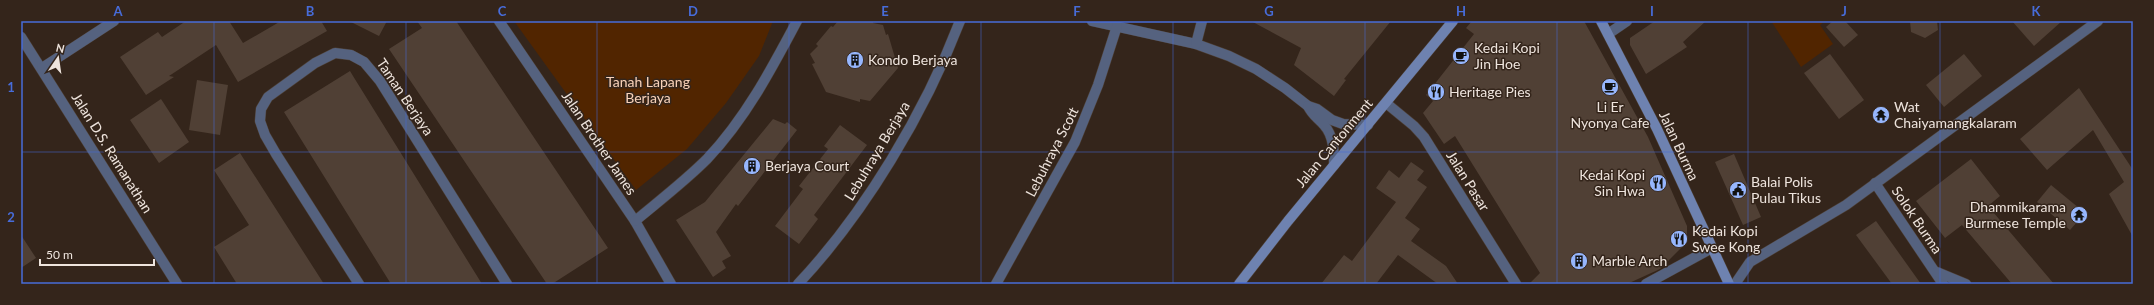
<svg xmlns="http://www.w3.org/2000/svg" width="2154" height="305" font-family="Lato,sans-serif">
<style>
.green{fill:#512500}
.building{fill:#504035}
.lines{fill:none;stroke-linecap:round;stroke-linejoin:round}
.street-casing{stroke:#4e4036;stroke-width:11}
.secondary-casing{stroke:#4e4036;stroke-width:11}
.street{stroke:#55627f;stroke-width:10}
.secondary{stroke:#6e82b0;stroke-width:10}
.grid{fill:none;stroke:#476cd9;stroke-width:1;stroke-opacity:0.55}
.labels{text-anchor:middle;stroke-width:3;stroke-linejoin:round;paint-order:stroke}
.poi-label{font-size:14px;fill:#eee4dd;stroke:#34251b;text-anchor:start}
.park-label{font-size:14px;fill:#f9d2b9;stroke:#34251b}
.street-label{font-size:14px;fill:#eee4dd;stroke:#34251b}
.neatline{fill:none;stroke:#476cd9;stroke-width:1.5}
.grid-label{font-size:13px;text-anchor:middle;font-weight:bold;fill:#476cd9}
</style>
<rect width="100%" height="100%" fill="#34251b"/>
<g class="green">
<path d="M514,21h259l-14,35 -33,47 -39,46 -51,41z"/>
<path d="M1771,21h54l-5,4 13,19 -32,23z"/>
</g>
<g class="building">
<path d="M186,21h43l14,22 38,-22h40l6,10 -89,51 -22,-37 -47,31 5,1 -28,18 -26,-38 38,-25 4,5z"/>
<path d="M349,21h38l-8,15z"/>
<path d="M417,21h39l152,227 -56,36h-5l-158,-235 33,-21z"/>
<path d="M838,21h35v2l10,2 3,10 2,-1 10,34 -28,33 -10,-2v3l-34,-10 -14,-28 3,-1 -5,-9 8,-8 -2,-2 15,-18 2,1z"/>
<path d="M1251,21h140l-47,58 2,1 -12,16 -40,-31 7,-17z"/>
<path d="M1472,21h112l64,116 39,89v8l-2,10 -25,25 -33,15h-98l11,-11 -85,-137 -11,8 -21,-31 10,-12 -7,-6 48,-61 -8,-6z"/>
<path d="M1655,21h51l-23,21 4,5 -41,27 -16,-29v-7z"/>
<path d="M1833,21h12l13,14 -14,12 -18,-20z"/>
<path d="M1910,21h27l1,9 -13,8 -14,-6z"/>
<path d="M2012,21h50l-28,25z"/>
<path d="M1830,54l34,46 -25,19 -35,-46z"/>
<path d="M1964,54l18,22 -38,31 -18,-22z"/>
<path d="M350,71l3,5 129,208h-91l-107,-172z"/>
<path d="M197,80l31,5 -8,50 -31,-5z"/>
<path d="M2079,88l54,82v67l-24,-43 15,-12 -31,-52 -46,40 -27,-31z"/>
<path d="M161,99l28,43 -30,21 -29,-43z"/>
<path d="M773,119l12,5 2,-2 10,8 -59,76 -2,-2 -20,28 15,24 -9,5 4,7 -13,9 -37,-57 29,-18z"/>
<path d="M840,125l27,20 -53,70 4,4 -19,25 -24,-18 28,-37 -4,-3 29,-37 -4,-3z"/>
<path d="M240,153l84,131h-87l-23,-37 35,-22 -35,-55z"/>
<path d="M1734,154l27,63 -18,8 -28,-63z"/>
<path d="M1971,159l29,37 -12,10 66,78h-42l-50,-59 -17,13 -29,-37z"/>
<path d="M1411,162l13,9 -7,9 10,7 -22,31 15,11 -9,12 35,25 12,18h-20l-40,-29 -22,29h-55l23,-29 8,6 44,-59 -20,-14 13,-18 10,8z"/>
<path d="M2051,185l34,28 -15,17 -33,-28z"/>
<path d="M1876,221l45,63h-29l-36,-49z"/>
<path d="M21,235l15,23 -15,10z"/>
</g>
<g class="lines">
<defs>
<g id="street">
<path d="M499,21l136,200 36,63"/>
<path d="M1092,21l104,23 33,12 27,13 29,19 23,18 9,3 15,11 11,4 25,1"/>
<path d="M1608,34l19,-13"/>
<path d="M21,37l156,247"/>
<path d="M1196,44l6,-23"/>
<path d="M42,68l72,-47"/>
<path d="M1386,103l28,23 10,11 92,147"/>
<path d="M1308,106c4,9 10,12 16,19 10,11 10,27 10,40"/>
<path d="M1875,183l68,101"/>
<path d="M635,221c24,-20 50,-40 72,-62 38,-40 64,-89 90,-138"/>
<path d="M1937,272l29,12"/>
<path d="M359,284l-83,-130 -11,-19 -5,-14 1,-12 7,-12 47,-34 20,-10 16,2 13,7 16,19 127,203"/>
<path d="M798,284c67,-71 127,-172 162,-263"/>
<path d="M996,284l79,-142 23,-57 19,-59"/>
<path d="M1646,284l66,-36"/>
<path d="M1735,284l15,-22 96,-57 252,-184"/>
</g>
<g id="secondary">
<path d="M1601,21l56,108 72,155"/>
<path d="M1239,284l49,-63 165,-200"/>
</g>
</defs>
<use href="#street" class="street-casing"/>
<use href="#secondary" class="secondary-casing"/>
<use href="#street" class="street"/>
<use href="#secondary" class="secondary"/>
</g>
<path class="grid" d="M214,21v263M406,21v263M597,21v263M789,21v263M981,21v263M1173,21v263M1365,21v263M1557,21v263M1748,21v263M1940,21v263M21,152h2112"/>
<defs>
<symbol id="cafe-disc" viewBox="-11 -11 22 22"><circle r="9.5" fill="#96b6fd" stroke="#34251b"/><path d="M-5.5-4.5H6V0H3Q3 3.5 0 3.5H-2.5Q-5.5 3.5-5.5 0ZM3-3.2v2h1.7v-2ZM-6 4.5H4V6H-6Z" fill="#111"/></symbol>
<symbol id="building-disc" viewBox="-11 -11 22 22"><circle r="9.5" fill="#96b6fd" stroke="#34251b"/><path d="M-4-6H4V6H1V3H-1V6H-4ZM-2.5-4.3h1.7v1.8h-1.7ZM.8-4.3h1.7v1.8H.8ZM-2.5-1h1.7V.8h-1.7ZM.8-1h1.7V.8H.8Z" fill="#111"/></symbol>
<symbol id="restaurant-disc" viewBox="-11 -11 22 22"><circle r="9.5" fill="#96b6fd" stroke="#34251b"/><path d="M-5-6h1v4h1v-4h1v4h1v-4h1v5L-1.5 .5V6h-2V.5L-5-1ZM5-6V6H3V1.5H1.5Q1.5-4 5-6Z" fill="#111"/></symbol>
<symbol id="temple-disc" viewBox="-11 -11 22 22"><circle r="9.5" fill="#96b6fd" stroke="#34251b"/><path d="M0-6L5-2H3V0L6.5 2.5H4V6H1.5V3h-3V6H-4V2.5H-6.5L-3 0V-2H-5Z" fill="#111"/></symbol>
<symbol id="civic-disc" viewBox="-11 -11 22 22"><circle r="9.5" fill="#96b6fd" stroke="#34251b"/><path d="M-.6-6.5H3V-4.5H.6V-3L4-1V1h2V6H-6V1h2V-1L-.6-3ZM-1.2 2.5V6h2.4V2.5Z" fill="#111"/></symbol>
</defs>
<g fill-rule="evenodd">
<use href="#cafe-disc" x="1451" y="46" width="20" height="20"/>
<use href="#building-disc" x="845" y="50" width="20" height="20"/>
<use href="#cafe-disc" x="1600" y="77" width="20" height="20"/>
<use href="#restaurant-disc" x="1426" y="82" width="20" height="20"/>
<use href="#temple-disc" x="1871" y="105" width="20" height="20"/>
<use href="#building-disc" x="742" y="156" width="20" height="20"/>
<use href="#restaurant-disc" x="1648" y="173" width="20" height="20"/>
<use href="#civic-disc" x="1728" y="180" width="20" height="20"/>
<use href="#temple-disc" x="2069" y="205" width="20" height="20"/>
<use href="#restaurant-disc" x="1669" y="229" width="20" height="20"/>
<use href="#building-disc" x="1569" y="251" width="20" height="20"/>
</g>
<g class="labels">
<g class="poi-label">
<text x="1474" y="53">Kedai Kopi<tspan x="1474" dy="16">Jin Hoe</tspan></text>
<text x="868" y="65">Kondo Berjaya</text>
<text x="1449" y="97">Heritage Pies</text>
<text x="1610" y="112" text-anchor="middle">Li Er<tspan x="1610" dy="16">Nyonya Cafe</tspan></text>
<text x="1894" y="112">Wat<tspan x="1894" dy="16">Chaiyamangkalaram</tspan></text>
<text x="765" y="171">Berjaya Court</text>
<text x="1645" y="180" text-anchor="end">Kedai Kopi<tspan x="1645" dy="16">Sin Hwa</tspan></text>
<text x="1751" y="187">Balai Polis<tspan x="1751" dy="16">Pulau Tikus</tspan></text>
<text x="2066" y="212" text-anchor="end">Dhammikarama<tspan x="2066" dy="16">Burmese Temple</tspan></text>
<text x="1692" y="236">Kedai Kopi<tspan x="1692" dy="16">Swee Kong</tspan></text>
<text x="1592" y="266">Marble Arch</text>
</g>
<g class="park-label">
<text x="648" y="87">Tanah Lapang<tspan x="648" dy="16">Berjaya</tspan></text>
</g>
<g class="street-label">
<text transform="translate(405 97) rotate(56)" y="5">Taman Berjaya</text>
<text transform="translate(599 143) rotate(56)" y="5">Jalan Brother James</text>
<text transform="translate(1334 143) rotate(-50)" y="5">Jalan Cantonment</text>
<text transform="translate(1679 146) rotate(65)" y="5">Jalan Burma</text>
<text transform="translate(877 151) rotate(-59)" y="5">Lebuhraya Berjaya</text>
<text transform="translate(1052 152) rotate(-63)" y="5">Lebuhraya Scott</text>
<text transform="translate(112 153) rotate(58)" y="5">Jalan D.S. Ramanathan</text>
<text transform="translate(1468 181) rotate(58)" y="5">Jalan Pasar</text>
<text transform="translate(1917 220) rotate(56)" y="5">Solok Burma</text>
</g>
</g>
<rect width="2154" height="305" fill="none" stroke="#34251b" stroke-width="44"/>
<g transform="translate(58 58) rotate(13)" stroke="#34251b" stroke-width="3" paint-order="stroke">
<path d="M0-3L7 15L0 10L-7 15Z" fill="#eee4dd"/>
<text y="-6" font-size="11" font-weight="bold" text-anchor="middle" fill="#eee4dd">N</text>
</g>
<path d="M40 259v6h114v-6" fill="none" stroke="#eee4dd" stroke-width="2"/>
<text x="46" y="259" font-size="12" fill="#eee4dd" stroke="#34251b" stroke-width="3" paint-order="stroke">50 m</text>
<rect x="22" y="22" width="2110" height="261" class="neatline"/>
<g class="grid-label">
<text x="118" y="16">A</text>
<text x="310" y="16">B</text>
<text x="502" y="16">C</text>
<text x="693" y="16">D</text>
<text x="885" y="16">E</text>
<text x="1077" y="16">F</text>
<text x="1269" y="16">G</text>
<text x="1461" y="16">H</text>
<text x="1652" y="16">I</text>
<text x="1844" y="16">J</text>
<text x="2036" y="16">K</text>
<text x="11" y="92">1</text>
<text x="11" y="222">2</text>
</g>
</svg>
